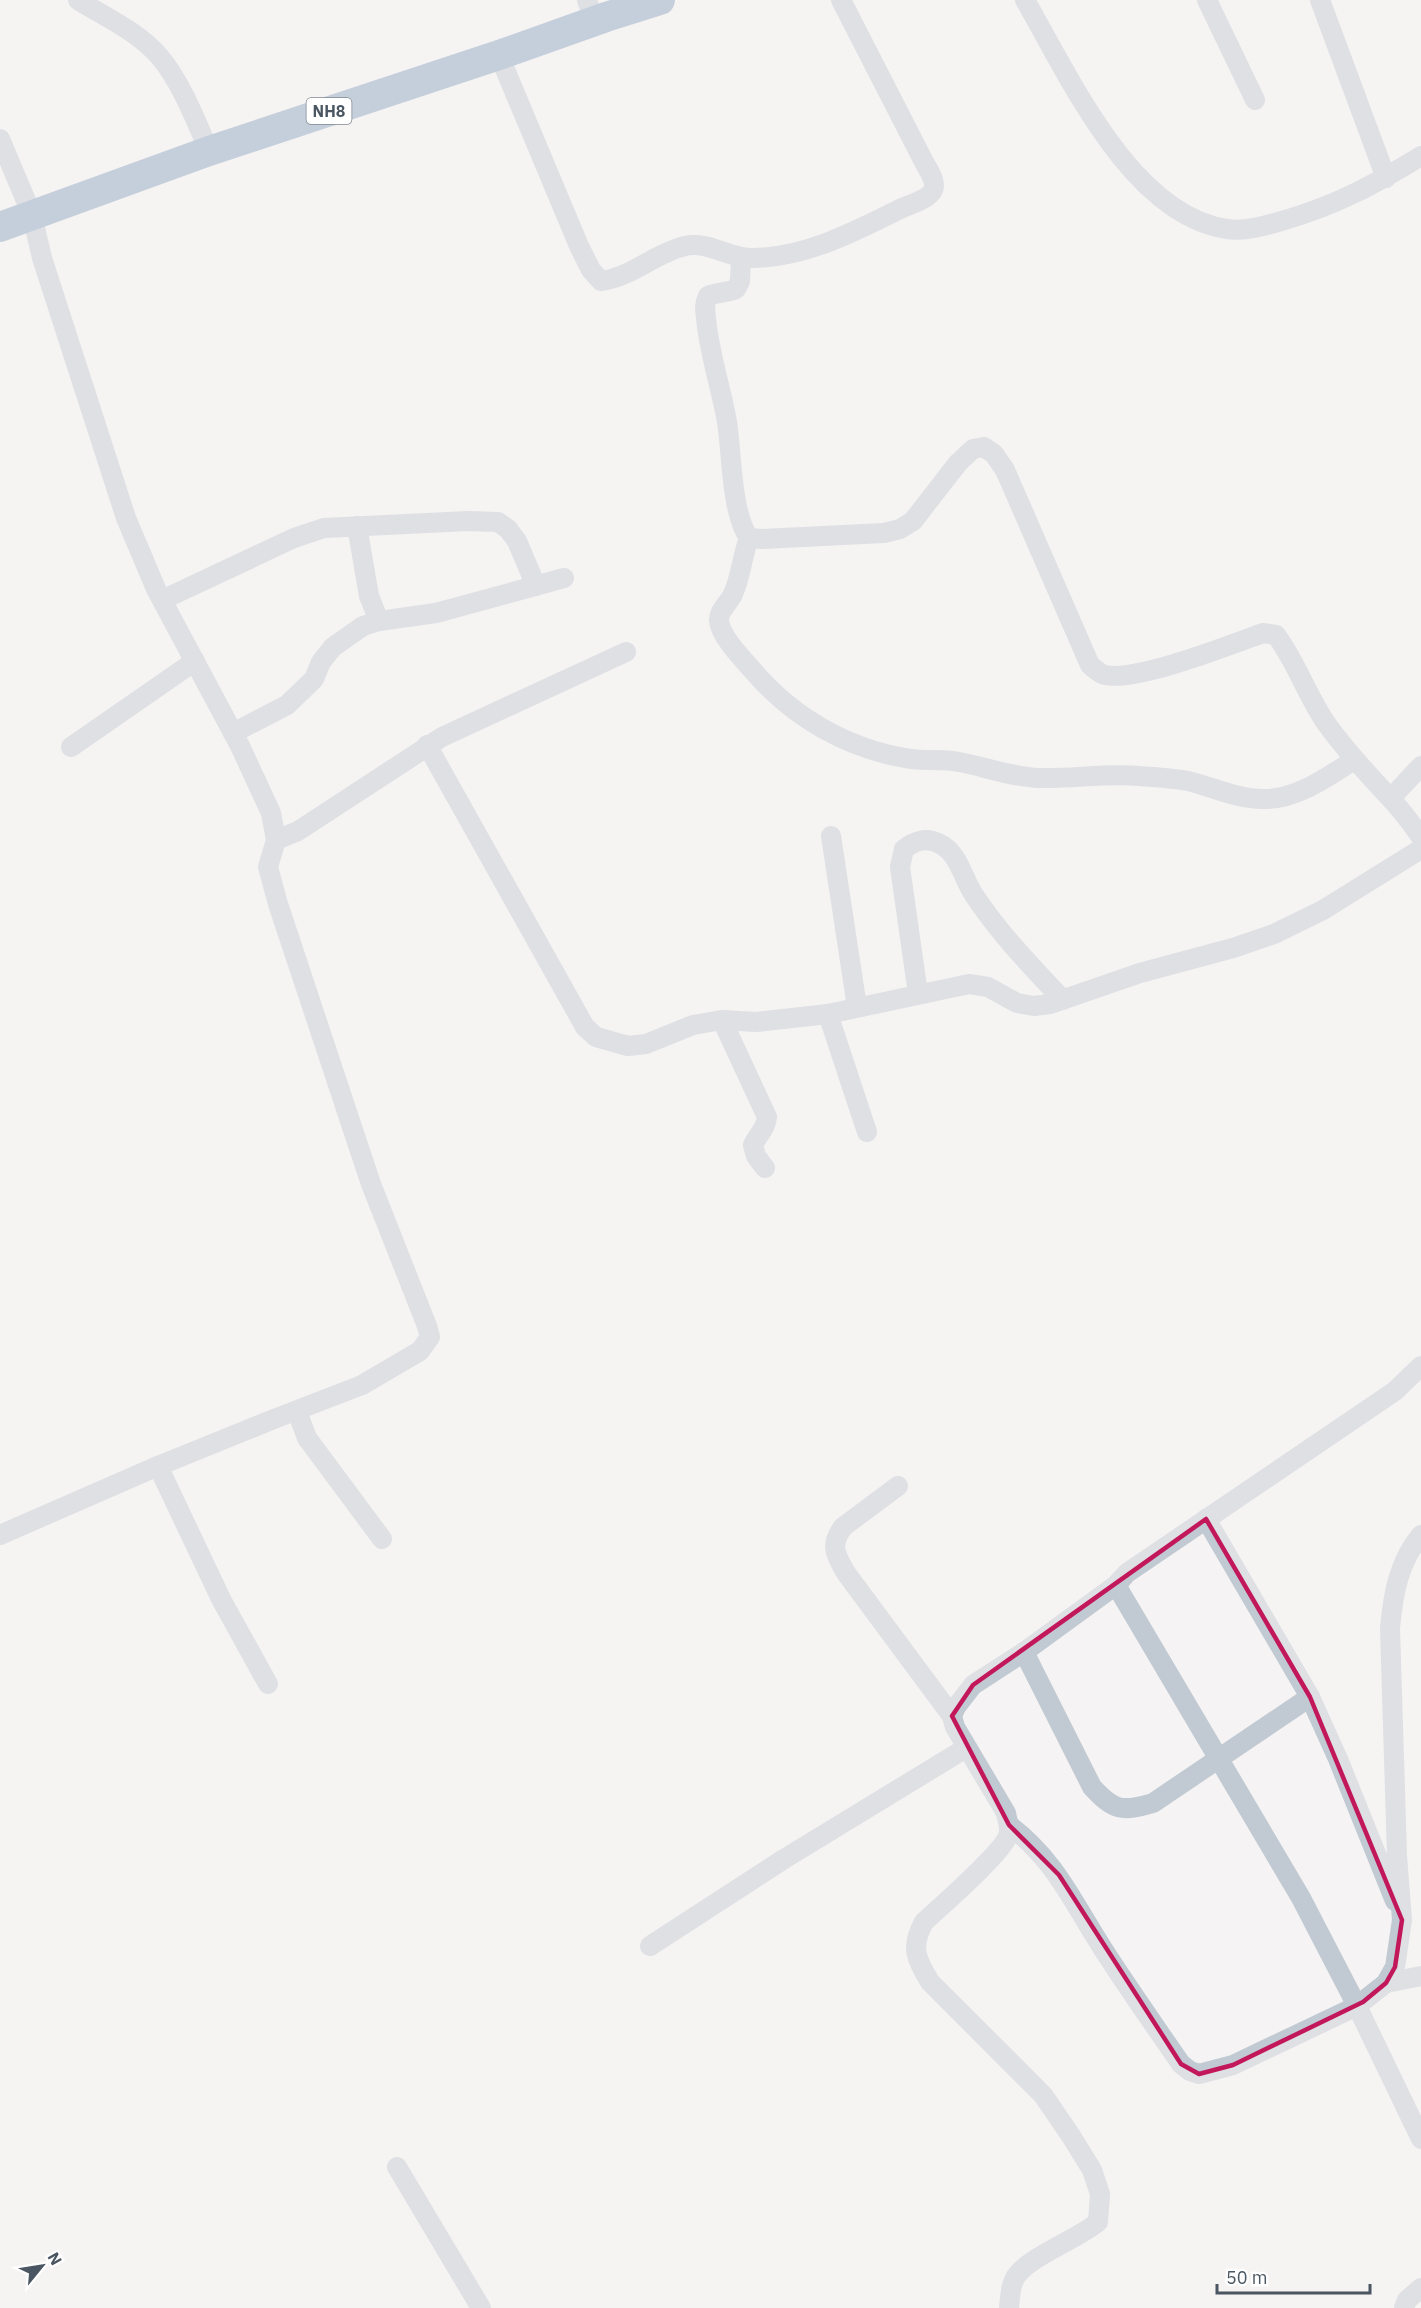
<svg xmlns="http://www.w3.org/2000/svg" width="1421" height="2308" font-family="'IBM Plex Sans',sans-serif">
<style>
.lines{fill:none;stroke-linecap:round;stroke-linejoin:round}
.minor{stroke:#c1cad2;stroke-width:20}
.highway{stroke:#8ba5c1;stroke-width:30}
.marked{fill:none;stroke:#c2185b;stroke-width:4.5;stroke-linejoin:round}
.labels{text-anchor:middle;stroke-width:6;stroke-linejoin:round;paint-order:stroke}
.shield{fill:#fff;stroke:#808990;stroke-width:1.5}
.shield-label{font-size:16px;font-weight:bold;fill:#4a5661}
</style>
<rect width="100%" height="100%" fill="#f5f3f3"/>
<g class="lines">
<g class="minor">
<path d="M78,0c27,17 59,31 81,56 21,24 37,65 50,95"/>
<path d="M587,0l7,21"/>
<path d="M1025,0c44,76 106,215 202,229 18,3 41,-4 58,-9 54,-16 88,-35 136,-64"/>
<path d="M1207,0l48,100"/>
<path d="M1320,0l66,178"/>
<path d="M499,55l80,191 12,24 10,11c31,-4 54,-28 84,-35 24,-5 43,12 67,12 53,0 104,-27 150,-50 9,-4 27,-9 31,-18 4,-9 -6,-22 -10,-30l-82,-160"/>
<path d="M0,139l32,76 10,43 84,260 30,71 84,157 31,67 5,27 -8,27 10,37 93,280 56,142 3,11 -10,14 -58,34 -88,34 -116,47 -158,69"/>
<path d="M741,258l-1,23 -4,8c-9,4 -19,3 -28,7 -4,8 -3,14 -2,22 3,35 15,69 21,104 5,31 4,91 22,116l13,1 122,-6 16,-4 13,-8 45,-58 15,-14 11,-2 10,7 11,16 85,195c5,4 10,9 15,10 31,7 125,-30 158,-42l13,2c20,27 31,60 50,88 19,27 41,50 63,74 12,12 22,26 32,40"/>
<path d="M357,526l12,70 10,25"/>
<path d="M749,538c-7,18 -8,39 -16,56 -4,9 -15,17 -14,27 2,17 25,39 36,52 39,45 92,75 150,85 18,4 36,0 54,4 27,5 52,15 80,16 33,1 67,-5 100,-2 16,1 34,2 49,5 24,6 50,18 75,18 33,1 64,-22 91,-39"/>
<path d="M162,600l132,-62 30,-10 144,-7 30,1 10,7 9,12 19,45"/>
<path d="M233,733l54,-28 27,-26 7,-17 12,-15 30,-21 16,-5 57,-8 128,-35"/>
<path d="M427,745l158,282 11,10 32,9 18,-2 47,-19 29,-5 34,2 72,-8 141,-30 19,3 29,16 17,3 16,-2 90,-31 93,-25 41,-14 49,-24 98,-61"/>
<path d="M71,747l124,-86"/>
<path d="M1391,798l30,-32"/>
<path d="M831,836l26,171"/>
<path d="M276,840l22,-9 144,-94 184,-85"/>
<path d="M918,994l-18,-127 4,-18c11,-8 21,-12 34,-6 21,9 24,34 36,52 25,38 57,71 89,105"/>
<path d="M828,1014l39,118"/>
<path d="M722,1020l45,97c-1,12 -9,17 -14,28l3,11 9,12"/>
<path d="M297,1411l10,27 75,101"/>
<path d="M158,1466l64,135 46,83"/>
<path d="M898,1486l-55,41c-14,19 -7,28 3,46l106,143"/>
<path d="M1206,1519l104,178 28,62 57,142"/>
<path d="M1116,1585l185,313 56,108 29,-23 9,-16 7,-47 -5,-64 -7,-228c3,-34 9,-67 31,-93"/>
<path d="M1024,1652l68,135c22,24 30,25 61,16l157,-106"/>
<path d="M1009,1825c47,36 63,76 94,124 25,39 52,77 78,115l9,7 9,3 34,-9 124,-59 64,133"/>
<path d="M650,1946l134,-87 182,-111"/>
<path d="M1386,1983l35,-7"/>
<path d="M397,2167l84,141"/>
<path d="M1009,2308c1,-9 1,-20 5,-28 10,-22 63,-40 84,-58l2,-28 -8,-24 -21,-34 -28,-41 -113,-113c-14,-23 -20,-35 -6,-60 17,-16 77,-68 84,-86 3,-7 -1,-16 -2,-23l-51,-86 -3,-11 4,-9 17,-22 51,-33 92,-67 11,-12 268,-182 26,-25"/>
<path d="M1404,2308l3,-8 14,-12"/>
</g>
<path class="highway" d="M0,227l209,-76 290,-96 107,-38 54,-17"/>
</g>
<path d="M0 0H1421V2308H0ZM1206,1519l104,178 92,223 -7,47 -9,16 -23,19 -130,63 -34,9 -18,-10 -122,-189 -50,-50 -57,-109 21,-31z" fill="#f5f3f3" fill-opacity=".55" fill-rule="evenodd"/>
<path class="marked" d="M1206,1519l104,178 92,223 -7,47 -9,16 -23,19 -130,63 -34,9 -18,-10 -122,-189 -50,-50 -57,-109 21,-31z"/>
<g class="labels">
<rect class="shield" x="306.5" y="98" width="45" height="26" rx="4.5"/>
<g class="shield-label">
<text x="329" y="117">NH8</text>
</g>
</g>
<g transform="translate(42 2266) rotate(60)" stroke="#ffffff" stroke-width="4.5" paint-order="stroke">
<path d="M0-4.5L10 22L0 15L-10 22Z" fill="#4a5661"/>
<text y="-9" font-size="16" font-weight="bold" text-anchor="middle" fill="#4a5661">N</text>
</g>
<path d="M1217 2284v9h153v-9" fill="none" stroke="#4a5661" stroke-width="3"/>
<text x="1226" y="2284" font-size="18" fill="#4a5661" stroke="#ffffff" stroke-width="4.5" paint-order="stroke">50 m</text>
</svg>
